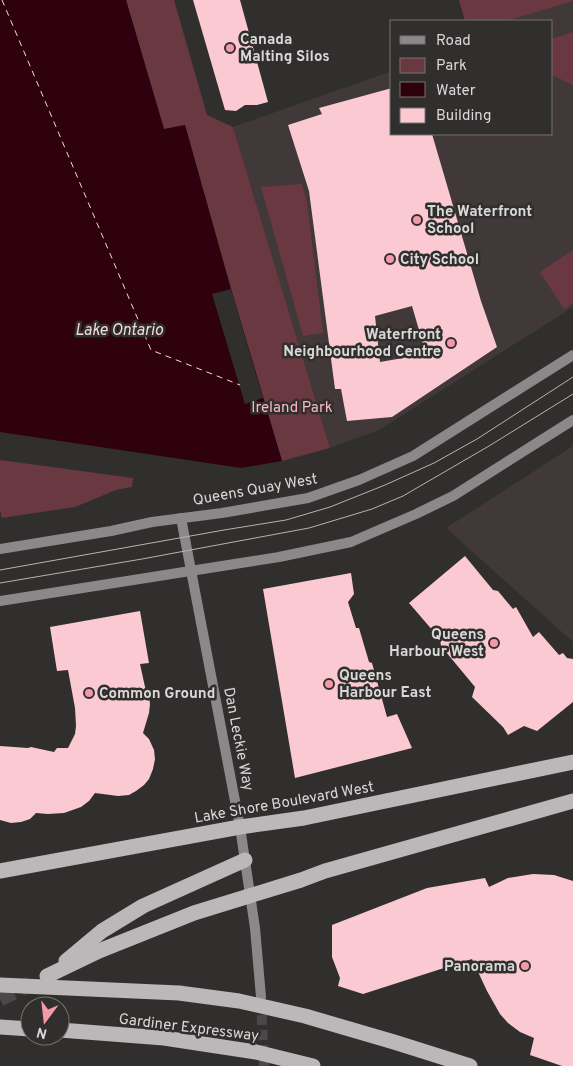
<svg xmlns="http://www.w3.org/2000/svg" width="573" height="1066" font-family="Overpass,sans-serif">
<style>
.built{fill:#413839}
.green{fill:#6a3841}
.water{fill:#2f010e}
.pier{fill:#312e2e}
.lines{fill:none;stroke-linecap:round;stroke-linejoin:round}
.ferry{stroke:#f2dbde;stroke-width:1;stroke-dasharray:6 5;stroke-linecap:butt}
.building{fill:#fbc9d1;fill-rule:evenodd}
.secondary-tunnel{stroke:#4a4848;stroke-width:10;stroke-dasharray:10 5;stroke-linecap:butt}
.highway-tunnel{stroke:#4a4848;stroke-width:15;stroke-dasharray:15 8;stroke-linecap:butt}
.secondary{stroke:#8b8889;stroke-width:10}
.highway{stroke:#bcb7b8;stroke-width:15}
.tram{stroke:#b5b3b3;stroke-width:1}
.highway-bridge{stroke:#bcb7b8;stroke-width:15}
.poi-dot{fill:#f39aaa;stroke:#312e2e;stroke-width:2}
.labels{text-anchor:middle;stroke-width:5;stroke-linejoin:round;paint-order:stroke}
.poi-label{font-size:15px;font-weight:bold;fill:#dad8d8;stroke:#312e2e;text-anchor:start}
.park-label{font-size:15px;fill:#fabac4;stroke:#312e2e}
.street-label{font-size:15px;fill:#dad8d8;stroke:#312e2e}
.water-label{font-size:16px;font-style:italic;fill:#f2dbde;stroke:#312e2e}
</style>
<rect width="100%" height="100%" fill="#312e2e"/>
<g class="built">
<path d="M459,0h114v307l-194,123 -49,18 -97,-321 159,-56v63h160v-113h-87z"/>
<path d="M573,446v196l-127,-114z"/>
</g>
<g class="green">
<path d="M126,0h48l33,115 26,12 97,321 -48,13 -51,-172 -46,-164 -21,4z"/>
<path d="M459,0h114v1l-67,20h-41z"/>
<path d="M573,32v53l-21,-10v-36z"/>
<path d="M302,184l5,18 16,131 -20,3 -42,-149z"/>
<path d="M573,250v53l-9,6 -24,-37z"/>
<path d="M0,460l133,18 -1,9 -16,3 -41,17 -73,11 -2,-8z"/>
</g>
<path class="water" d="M0,0h126l38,129 21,-4 46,164 51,172 -41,7 -241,-36z"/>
<path class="pier" d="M231,289l32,109 -18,6 -33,-110z"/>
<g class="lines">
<path class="ferry" d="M2,0l149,350 89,35"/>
</g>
<g class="building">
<path d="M193,0h47l28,102 -11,3h-12l-9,6 -11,-1z"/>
<path d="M392,88v46h40l49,167 16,46 -105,70 -45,4 -6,-32h-6l-26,-198 -21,-66 34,-11 -3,-6zM412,306l14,48 -46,8 -5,-46z"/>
<path d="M465,556l28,34 5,1 15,18 3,-2 17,30 6,-5 20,23 4,-2 4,5 6,1v43l-36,29 -13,-5 -16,9 -5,-8 -31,-30 3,-10 -34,-41 -1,-7 -31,-36z"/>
<path d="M351,573l3,21 -6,8 8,26h3l10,34 3,1 15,54 10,-3 15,34 -117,30 -32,-189z"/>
<path d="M140,611l9,52 -9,1 5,23 4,9 1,8 -1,9 -6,20 6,6 5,11 1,9 -2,10 -4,10 -5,6 -8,6 -7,4 -11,1 -23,-3 -6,8 -8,6 -17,6 -16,1 -12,-1 -6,6 -9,3 -10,1 -11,-3v-74l28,2 3,-1 23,5 3,-4h11l7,-14 1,-8 -1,-18 -7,-38 -11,1 -7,-44z"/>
<path d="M533,874l21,1 19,6v185h-11l-32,-11 4,-17 -14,-6 -12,-9 -8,-9 -13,-23 -15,-32 -109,35 -25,-8 2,-8 -8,-21v-32l95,-37 58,-10 4,9 19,-9z"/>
</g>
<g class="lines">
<path class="secondary-tunnel" d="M261,1000l3,66"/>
<path class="highway-tunnel" d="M0,999l30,-15"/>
<g class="secondary">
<path d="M181,518l59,309 15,101 6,69"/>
<path d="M0,549l111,-18 41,-9 70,-9 86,-15 51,-18 54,-24 160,-101"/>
<path d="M0,601l279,-44 72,-15 65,-28 37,-18 120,-76"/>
</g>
<g class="highway">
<path d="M0,871l240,-44 64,-9 269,-56"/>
<path d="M66,961l36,-30 41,-25 102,-46"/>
<path d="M47,976l52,-25 95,-38 107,-33 24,-9 248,-70"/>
<path d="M0,1027l30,2"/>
</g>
<g class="tram">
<path d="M0,570l224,-40 62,-10 44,-13 55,-22 49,-22 43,-24 96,-62"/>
<path d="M0,583l142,-24 167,-31 63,-19 31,-13 86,-50 84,-52"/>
</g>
<g class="highway-bridge">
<path d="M0,985l179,8 60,8 66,15 89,26 76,24"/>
<path d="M60,1030l104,8 92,14 57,14"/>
</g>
</g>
<g class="poi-dot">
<circle cx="230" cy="48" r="5"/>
<circle cx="417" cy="220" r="5"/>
<circle cx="390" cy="259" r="5"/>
<circle cx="451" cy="343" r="5"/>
<circle cx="494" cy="643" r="5"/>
<circle cx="329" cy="684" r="5"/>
<circle cx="89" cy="693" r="5"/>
<circle cx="525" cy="966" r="5"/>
</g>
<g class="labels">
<g class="poi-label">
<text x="240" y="44">Canada<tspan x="240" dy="17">Malting Silos</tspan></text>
<text x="427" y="216">The Waterfront<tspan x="427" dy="17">School</tspan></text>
<text x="400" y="264">City School</text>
<text x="441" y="339" text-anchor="end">Waterfront<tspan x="441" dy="17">Neighbourhood Centre</tspan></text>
<text x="484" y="639" text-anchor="end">Queens<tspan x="484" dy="17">Harbour West</tspan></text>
<text x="339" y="680">Queens<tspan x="339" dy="17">Harbour East</tspan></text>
<text x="99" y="698">Common Ground</text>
<text x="515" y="971" text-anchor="end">Panorama</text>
</g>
<g class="park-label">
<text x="292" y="412">Ireland Park</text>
</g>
<g class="street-label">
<text transform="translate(255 489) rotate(-10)" y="5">Queens Quay West</text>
<text transform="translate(239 739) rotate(79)" y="5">Dan Leckie Way</text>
<text transform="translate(284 802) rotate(-10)" y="5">Lake Shore Boulevard West</text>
<text transform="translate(189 1027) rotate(7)" y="5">Gardiner Expressway</text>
</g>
<g class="water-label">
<text x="119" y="335">Lake Ontario</text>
</g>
</g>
<rect x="390" y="20" width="162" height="115" fill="#312e2e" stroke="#757272"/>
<rect x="400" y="36" width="25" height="8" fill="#8b8889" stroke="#757272"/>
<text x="436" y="45" font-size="15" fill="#dad8d8">Road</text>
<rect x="400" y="58" width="25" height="15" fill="#6a3841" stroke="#757272"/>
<text x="436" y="70" font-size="15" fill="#dad8d8">Park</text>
<rect x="400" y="82" width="25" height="15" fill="#2f010e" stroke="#757272"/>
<text x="436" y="95" font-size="15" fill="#dad8d8">Water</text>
<rect x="400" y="108" width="25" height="15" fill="#fbc9d1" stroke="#757272"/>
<text x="436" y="120" font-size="15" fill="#dad8d8">Building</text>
<g transform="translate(45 1021) rotate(195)"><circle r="24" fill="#312e2e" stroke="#757272"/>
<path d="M0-4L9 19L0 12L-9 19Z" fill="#f39aaa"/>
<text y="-8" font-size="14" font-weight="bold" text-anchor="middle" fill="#dad8d8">N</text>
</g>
</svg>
